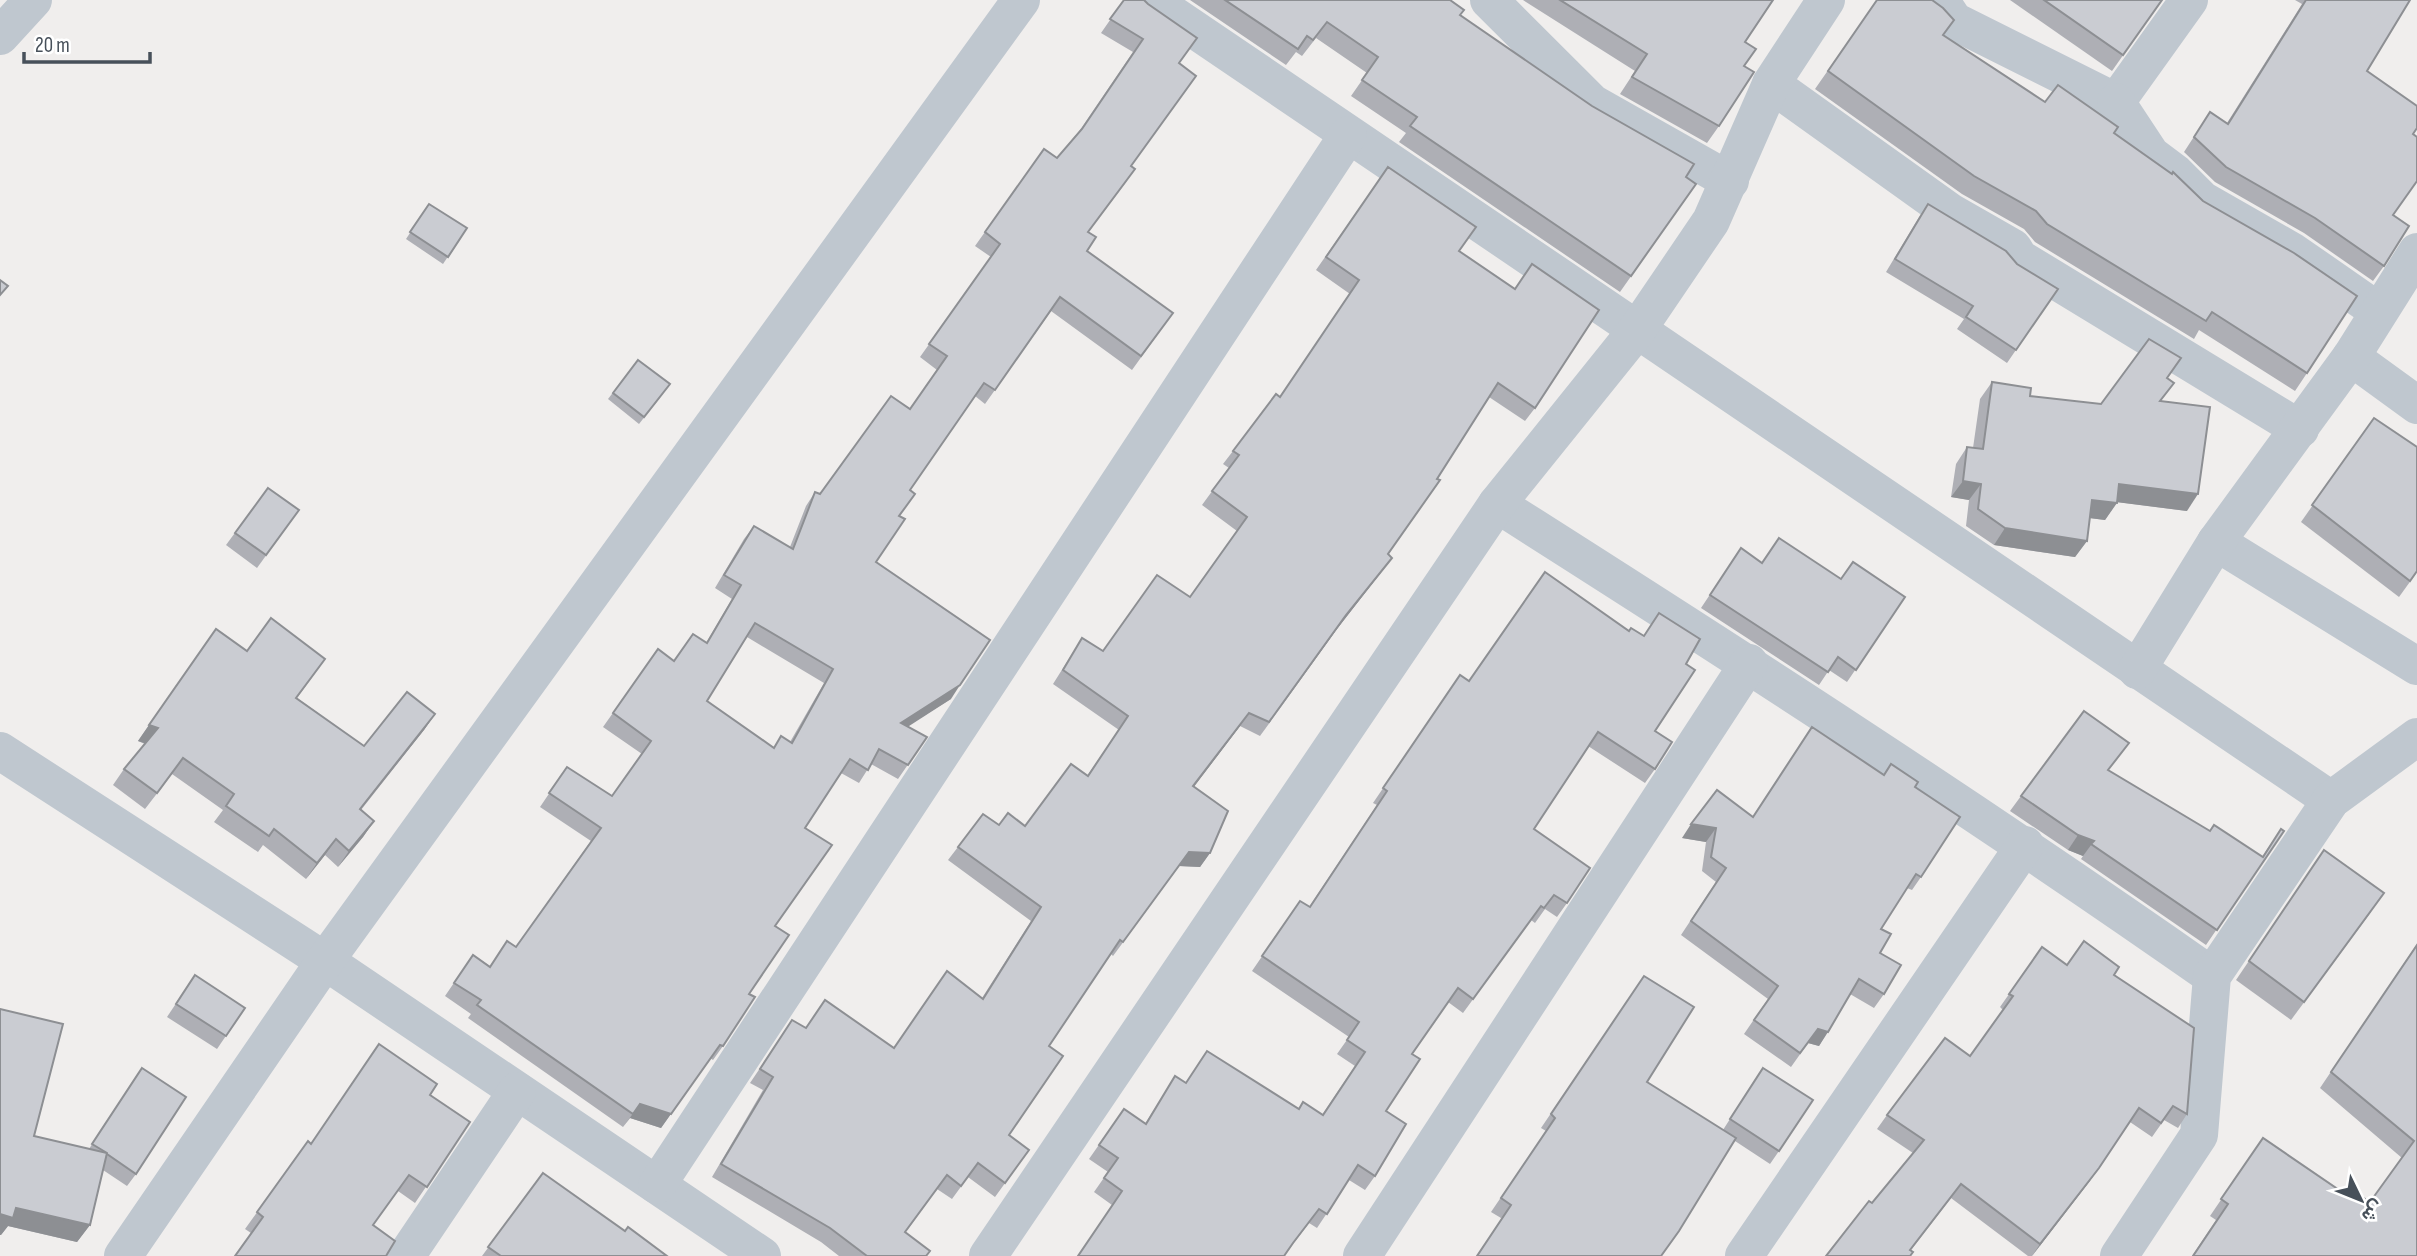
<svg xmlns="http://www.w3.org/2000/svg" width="2417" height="1256" font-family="'Sofia Sans Condensed',Vazirmatn,sans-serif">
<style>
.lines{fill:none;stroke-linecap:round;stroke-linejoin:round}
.street{stroke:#bfc7cf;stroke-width:38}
.wall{fill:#aeafb5;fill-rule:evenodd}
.shaded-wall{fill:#8d8f93}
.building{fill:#caccd2;stroke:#8d8f93;stroke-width:2;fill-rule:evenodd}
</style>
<rect width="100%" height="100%" fill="#f0eeed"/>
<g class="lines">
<g class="street">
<path d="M1151,0l1180,800"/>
<path d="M1489,0l103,103 138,78"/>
<path d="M1940,0l14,21 162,81 73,-102"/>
<path d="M0,36l33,-36"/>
<path d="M1771,84l179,128 63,36 6,10 281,171"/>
<path d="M2116,102l35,53 24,18 27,27 91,52 85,59"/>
<path d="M2351,357l66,48"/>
<path d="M1497,504c241,153 481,308 715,472"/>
<path d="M2216,542l201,124"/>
<path d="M2137,670l79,-128 135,-185 66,-105"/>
<path d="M0,751l325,210 437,295"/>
<path d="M657,1185l691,-1050"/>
<path d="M123,1256l202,-295 696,-961"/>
<path d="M406,1256l111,-165"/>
<path d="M988,1256l509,-752 140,-174 74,-109 60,-137 55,-84"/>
<path d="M1362,1256l387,-593"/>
<path d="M1744,1256l281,-411"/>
<path d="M2119,1256l80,-121 13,-159 119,-176 86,-63"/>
</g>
</g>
<g class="wall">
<path d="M1124,0l55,64 -48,102 -5,16 -38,50 -1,19 86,62 -41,57 -81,-59 -66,93 -10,-8 -65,94 -10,26 -24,46 75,137 -44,27 20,11 -29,42 -27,-15 -12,19 -18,-10 -36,55 -30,98 -26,68 -26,52 -10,14 -3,-2 -49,70 -31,-10 -7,9 -155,-109 3,-4 -26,-18 28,-41 17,11 17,-25 9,6 75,-106 -51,-34 27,-40 45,29 30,-42 -39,-27 55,-78 16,12 32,-18 26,-44 -17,-11 29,-49 10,-13 36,21 16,-41 9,-14 5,2 90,-85 27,-39 -17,-13 71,-100 -16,-11 69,-97 13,9 23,-28 53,-78 -32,-19zM747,637l77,46 -34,59 -17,5 -66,-46z"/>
<path d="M1190,0h260l10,15 236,169 -76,108 -221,-150 7,-9 -55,-37 16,-23 -51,-35 -14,18 -6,-4 -10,13z"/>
<path d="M1523,0h250l-28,42 -1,24 -25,60 -12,17 -87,-49 15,-23z"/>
<path d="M1877,0l66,35 102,67 262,271 -12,18 -96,-61 -5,9 -159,-97 -11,-13 -62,-35 -147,-105z"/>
<path d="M2010,0h152l-50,71z"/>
<path d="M2295,0h115l-43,71 46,63 -20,81 -9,51 -11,15 -69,-48 -89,-51 -31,-30 26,-40 17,11 75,-119z"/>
<path d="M1388,167l71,84 76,157 -10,13 -36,-24 -101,157 -6,17 -45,58 -77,107 -20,-10 -46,60 16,67 -10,14 -21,-1 -66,90 -2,-2 -62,92 -40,89 20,15 -34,47 -27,-20 -16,22 -15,-10 -32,44 22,23h-88l-18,-14 -109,-65 51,-87 -13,-7 33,-49 23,-6 87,20 89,-50 49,-77 -83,-61 10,-13 41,-22 26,1 62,-50 32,-46 -66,-46 29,-46 21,13 87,-54 47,-66 -35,-26 27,-37 -6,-4 10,-13 47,-54 70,-103 -34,-24z"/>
<path d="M429,204l38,24 -24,36 -37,-25z"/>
<path d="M1928,204l89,60 41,25 -51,74 -50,-34 7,-10 -78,-47 33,-55z"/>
<path d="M638,360l27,31 -26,33 -31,-25z"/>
<path d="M2167,378l-6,24 26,109 -70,-9 -12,18 -15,-2 -3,23 -12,16 -81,-12 -28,-19 3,-26 -18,-3 5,-33 11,-17 6,1 7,-49 12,-17 38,14 71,8z"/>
<path d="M2374,418l43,154 -18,25 -98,-75z"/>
<path d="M268,488l31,22 -42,58 -31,-23z"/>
<path d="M1741,548l21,15 79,16 64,18 -58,85 -18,-12 -10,15 -118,-77z"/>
<path d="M216,629l31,22 78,8 -28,39 67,48 71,-32 -11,16 -63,80 13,11 -11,16 -25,30 -13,-12 -19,24 -43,-34 -5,7 -44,-30 9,-12 -51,-36 -27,35 -32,-24 11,-16 21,-25 -7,-3z"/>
<path d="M1629,631l57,33 -31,67v38l-10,14 -57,-37 -54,83 33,74 -10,14 -12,-8 -10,14 -4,-3 -68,93 -15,-11 -36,52 -26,57 -11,65 -10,14 -16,-10 -32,48 -8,-5 -22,29 -175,-47 -18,-13 14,-20 -19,-13 35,-50 21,15 30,-48 11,7 21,-32 91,58 24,6 33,-49 -18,-12 12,-17 -97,-66 48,-70 9,6 68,-102 -4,-2 87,-128 9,6z"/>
<path d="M1812,727l72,48 31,12 6,90 -9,13 -5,-2 -26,41 -1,24 4,41 -10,14 -24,-14 -31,52 -11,-3 -17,24 -47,-33 24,-35 -87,-64 35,-53 -14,-11 4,-29 -24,-4 71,-21z"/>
<path d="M2108,771l101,60 53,26 19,-28 3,2 -78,114 -125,-86 2,-3 -15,-6 -58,-39 11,-15z"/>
<path d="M2324,850l47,62 -80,108 -55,-40z"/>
<path d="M2417,944v312h-225l24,-36 -6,-4 53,-78 85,58 22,6 32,-44 -82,-70z"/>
<path d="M2042,947l25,18 47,10 73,139 -9,14 -14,-8 -12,17 -22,-15 -41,60 -57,74h-4l-77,-58 -40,52 -39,-47 41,-50 -36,-24 10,-14 83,-59 33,-46 -3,-3z"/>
<path d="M195,975l50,33 -28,41 -50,-32z"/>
<path d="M1644,976l3,106 76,48 31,-49 25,70 -9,13 -35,-23 -234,77 -10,-6 55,-81 -5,-3z"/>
<path d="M133,1081l3,93 -9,12 -24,-16 -13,55 -13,17 -69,-16 -7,9 33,-99 55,13z"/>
<path d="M430,1095l40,27 -55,81 -17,-12 -147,42 -6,-4 63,-88 3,2z"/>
<path d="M543,1173l82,58 42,25h-185z"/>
</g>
<g class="shaded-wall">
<path d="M1963,481l18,3 -12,16 -18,-3z"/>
<path d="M2119,484l79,10 -11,17 -79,-10z"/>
<path d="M2092,500l25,3 -12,17 -24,-3z"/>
<path d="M2005,528l82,13 -12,16 -81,-12z"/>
<path d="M1392,558l-10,13 -45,58 -77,107 86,-121z"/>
<path d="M960,685l-9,14 -59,38 9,-14z"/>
<path d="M1249,713l-9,13 -56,74 9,-14z"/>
<path d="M435,714l-11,16 -76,95 12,-16z"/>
<path d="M149,725l9,3 -11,16 -9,-3z"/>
<path d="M374,821l-11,16 -25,30 11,-16z"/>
<path d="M1691,824l25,4 -10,14 -24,-4z"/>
<path d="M2078,835l16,6 -11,15 -15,-6z"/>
<path d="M336,839l-11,16 -19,24 11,-16z"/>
<path d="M1189,852l21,1 -10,14 -21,-1 -66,90z"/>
<path d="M1818,1029l10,3 -9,14 -11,-3z"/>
<path d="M720,1045l-59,83 -31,-10 -7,9 17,-23z"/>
<path d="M2099,1168l-10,14 -57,74 8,-12z"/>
<path d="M16,1208l74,17 -13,17 -69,-16 -7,9h-1v-21z"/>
</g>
<g class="building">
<path d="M1124,0h20l4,4 49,34 -18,25 17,13 -65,90 4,3 -47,63 8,5 -9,14 86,62 -32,43 -81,-59 -65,93 -11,-7 -74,107 5,4 -16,22 6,3 -29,43 114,78 -30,45 -59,38 26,14 -19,28 -29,-16 -11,21 -18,-11 -45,69 27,17 -57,81 14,9 -40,59 6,3 -32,49 -3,-1 -49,69 -31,-10 -7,10 -156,-109 4,-5 -27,-17 19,-28 17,12 17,-26 9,6 85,-119 -52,-35 18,-26 45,29 39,-55 -38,-28 45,-64 16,12 19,-27 14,9 34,-58 -17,-10 30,-49 39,23 22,-57 5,2 71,-98 19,13 37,-53 -18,-12 71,-100 -15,-12 59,-83 13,9 25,-29 61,-90 -33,-20zM755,623l78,46 -41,74 -11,-7 -7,12 -67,-47z"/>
<path d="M1225,0h225l14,10 -4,5 132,91 102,58 -8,13 10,7 -65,92 -221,-150 7,-9 -55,-37 16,-23 -51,-35 -14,18 -6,-4 -9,13z"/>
<path d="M1560,0h213l-28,42 11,7 -12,17 10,6 -35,54 -87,-49 15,-23z"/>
<path d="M1877,0h55l11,8 11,12 -11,15 102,67 13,-17 60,42 -4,6 58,41 1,-2 30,29 91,52 63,43 -50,77 -95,-61 -6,9 -159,-97 -11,-13 -62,-35 -146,-105z"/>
<path d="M2044,0h118l-39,55z"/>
<path d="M2306,0h104l-43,71 50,35v22l-4,6 4,3v44l-24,34 16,11 -25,40 -69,-48 -89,-51 -32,-30 16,-25 18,12z"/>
<path d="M1388,167l88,60 -17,24 56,38 17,-25 67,46 -64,98 -37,-25 -61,96 3,1 -52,74 4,4 -46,57 -77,107 -20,-9 -56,73 35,25 -18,42 -21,-1 -66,90 -3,-2 -71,106 14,10 -54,79 20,15 -24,33 -27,-20 -17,23 -14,-11 -42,57 25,19 -4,5h-59l-37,-28 -109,-64 52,-87 -13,-8 32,-49 14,8 19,-28 69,48 53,-77 36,28 58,-92 -83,-60 25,-33 16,11 9,-12 17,13 46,-62 17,12 40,-60 -65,-46 19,-32 21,13 54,-76 33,22 57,-80 -35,-26 27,-36 -6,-4 43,-57 4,3 79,-117 -33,-23z"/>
<path d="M429,204l38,24 -19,29 -38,-25z"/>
<path d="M1928,204l78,47 11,13 41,25 -42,61 -50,-33 7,-11 -78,-47z"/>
<path d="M0,280l8,6 -8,9z"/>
<path d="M2149,339l32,19 -14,20 7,5 -14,18 50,6 -12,87 -79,-10 -2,19 -25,-3 -5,41 -82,-13 -27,-19 3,-25 -18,-3 4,-34 16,2 9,-67 39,6 -1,8 71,8z"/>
<path d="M638,360l32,24 -26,33 -31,-24z"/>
<path d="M2374,418l43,29v124l-7,10 -98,-76z"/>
<path d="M268,488l31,22 -33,45 -31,-22z"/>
<path d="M1779,538l62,41 12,-17 52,35 -49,73 -18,-13 -10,15 -118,-77 31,-47 21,15z"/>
<path d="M1545,572l84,59 2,-3 13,8 15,-23 41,26 -14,25 9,6 -40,61 17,11 -17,27 -57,-37 -64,97 56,39 -23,35 -13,-8 -10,13 -3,-2 -68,93 -15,-11 -46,66 8,5 -34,52 20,13 -31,52 -17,-11 -31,49 -8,-5 -26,34 -9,13h-206l44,-65 -18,-13 14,-20 -19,-13 25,-36 22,15 29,-48 11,7 21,-32 92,58 4,-7 20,13 42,-63 -18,-12 12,-18 -97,-66 38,-55 10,6 77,-116 -4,-3 77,-113 9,6z"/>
<path d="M271,618l54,41 -29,39 68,48 43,-54 28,22 -75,95 14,12 -25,30 -13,-12 -19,24 -43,-34 -5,7 -43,-30 8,-12 -51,-36 -26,35 -33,-24 34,-41 -9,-3 67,-96 31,22z"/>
<path d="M2084,711l45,32 -21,27 102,61 4,-6 49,32 18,-28 3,2 -67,99 -126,-86 3,-3 -16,-6 -57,-39z"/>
<path d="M1812,727l72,48 7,-11 27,18 -3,5 45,30 -39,60 -5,-3 -35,55 10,5 -11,19 21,12 -17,29 -25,-15 -31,53 -10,-3 -18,24 -46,-33 24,-34 -87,-65 35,-53 -15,-11 5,-29 -25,-4 26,-34 36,27z"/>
<path d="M2324,850l60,43 -80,109 -55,-41z"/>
<path d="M2084,941l35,26 -5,8 80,53 -7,86 -14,-8 -12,17 -22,-15 -40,60 -59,76 -79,-60 -51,66 3,2 -3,4h-84l43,-55 3,2 52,-63 -37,-25 58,-77 25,18 43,-60 -4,-2 33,-47 25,18z"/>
<path d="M2417,945v311h-224l35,-52 -7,-5 42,-61 85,58 3,-6 19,12 44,-61 -83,-69z"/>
<path d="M195,975l50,33 -19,28 -50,-32z"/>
<path d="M1644,976l50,31 -47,75 89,56 -57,93 -18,25h-184l34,-51 -10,-7 54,-80 -4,-4z"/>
<path d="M0,1009l63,15 -29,112 73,17 -17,72 -74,-17 -3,10 -13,-4z"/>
<path d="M379,1044l58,40 -7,11 40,27 -43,65 -18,-12 -36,50 22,16 -9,15h-151l28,-39 -6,-5 51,-71 3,3z"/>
<path d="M142,1068l44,29 -50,77 -29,-20v-1l-15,-9z"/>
<path d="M1763,1068l50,32 -34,51 -49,-32z"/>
<path d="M543,1173l82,58 3,-4 39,29h-166l-13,-9z"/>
</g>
<g transform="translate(2361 1200) rotate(133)" stroke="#ffffff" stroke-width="5" paint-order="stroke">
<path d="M0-5L12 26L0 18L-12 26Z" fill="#47505a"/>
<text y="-10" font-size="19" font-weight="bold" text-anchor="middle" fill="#47505a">ش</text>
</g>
<path d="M24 52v10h126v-10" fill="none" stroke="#47505a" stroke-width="3.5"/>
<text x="35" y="52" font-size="21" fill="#47505a" stroke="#ffffff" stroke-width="5" paint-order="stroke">20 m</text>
</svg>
